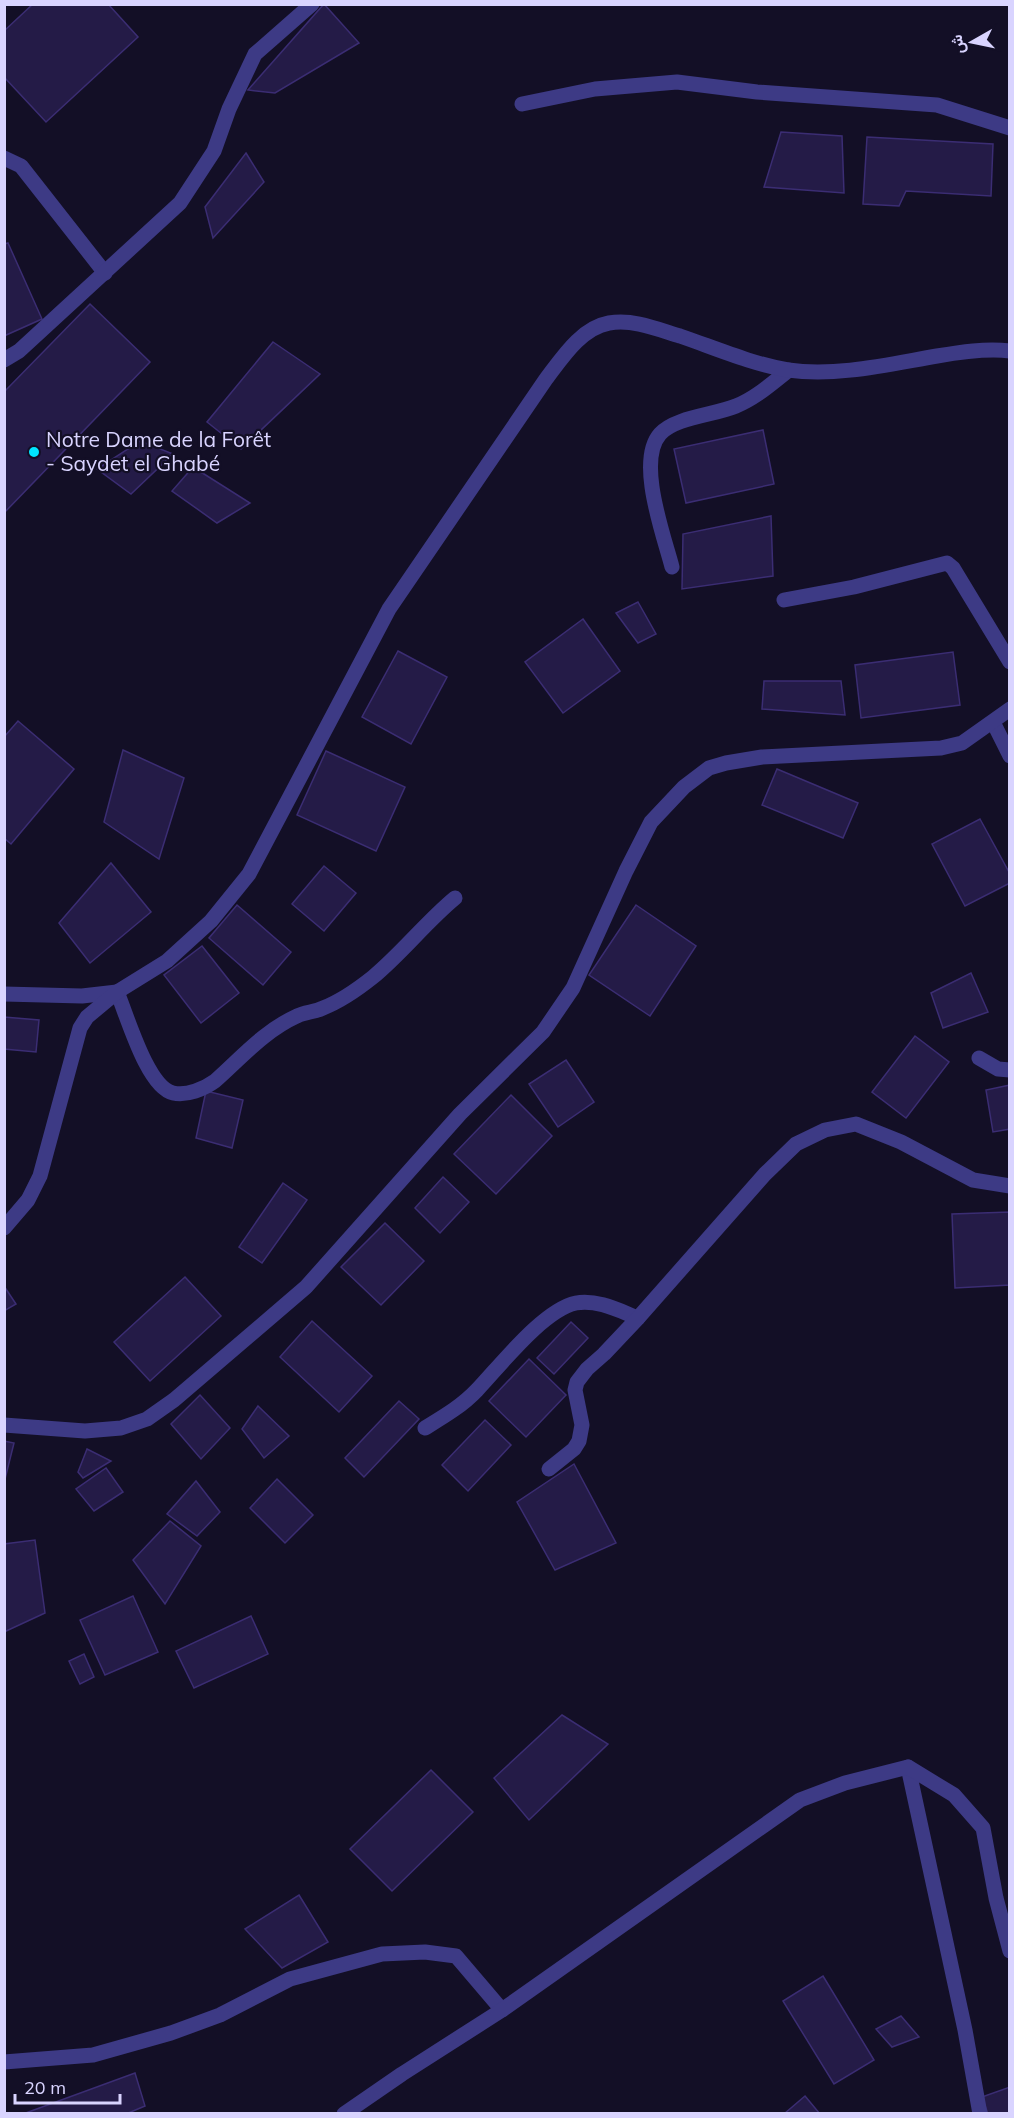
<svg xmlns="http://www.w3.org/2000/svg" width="1014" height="2118" font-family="Mulish,Vazirmatn,sans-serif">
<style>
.building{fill:#241b47;stroke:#3b2d73;stroke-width:1.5}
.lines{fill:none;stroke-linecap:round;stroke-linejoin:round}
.street{stroke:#3d3a85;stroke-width:15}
.poi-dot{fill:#00e5ff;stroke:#130f26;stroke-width:2}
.labels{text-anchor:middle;stroke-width:4.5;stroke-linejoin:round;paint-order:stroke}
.poi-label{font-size:21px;fill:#d9d4ff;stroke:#130f26;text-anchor:start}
</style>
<rect width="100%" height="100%" fill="#130f26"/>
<g class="building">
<path d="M33,4h75l30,33 -92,85 -42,-45v-46z"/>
<path d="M324,4l35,39 -84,50 -27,-3z"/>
<path d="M781,132l61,4 2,57 -80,-6z"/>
<path d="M867,137l126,7 -2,52 -85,-5 -7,15 -36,-2z"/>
<path d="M246,153l18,29 -51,56 -8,-31z"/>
<path d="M8,243l34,76 -38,17v-92z"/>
<path d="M90,304l60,58 -146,151v-121z"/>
<path d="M273,342l47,32 -79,75 -34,-27z"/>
<path d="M763,430l11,54 -88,19 -12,-54z"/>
<path d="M140,441l33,13 -42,40 -34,-25z"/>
<path d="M193,467l57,36 -33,20 -45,-32z"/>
<path d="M771,516l2,60 -91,13 1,-55z"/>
<path d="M638,602l18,32 -18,9 -22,-30z"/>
<path d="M583,619l37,52 -57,42 -38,-51z"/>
<path d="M398,651l49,26 -36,67 -49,-27z"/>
<path d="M953,652l7,53 -99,13 -6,-53z"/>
<path d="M764,681h77l4,34 -83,-6z"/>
<path d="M18,721l56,48 -63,75 -7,-6v-101z"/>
<path d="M123,750l61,28 -25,81 -55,-37z"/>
<path d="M326,751l79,36 -29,64 -79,-36z"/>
<path d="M777,769l81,34 -15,35 -81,-33z"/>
<path d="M980,819l30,55v9l-45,23 -33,-62z"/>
<path d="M111,863l40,49 -61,51 -31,-40z"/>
<path d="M324,866l32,27 -32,38 -32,-27z"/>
<path d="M237,905l54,47 -28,33 -54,-47z"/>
<path d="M636,905l60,41 -46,70 -61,-41z"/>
<path d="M202,946l37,47 -38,30 -37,-48z"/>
<path d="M971,973l17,39 -45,16 -12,-35z"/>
<path d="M4,1017l35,3 -3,32 -32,-3z"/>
<path d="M915,1036l34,26 -43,56 -34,-26z"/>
<path d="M566,1060l28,42 -36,25 -29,-43z"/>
<path d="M1010,1085v44l-17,3 -7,-42z"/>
<path d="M206,1091l37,9 -11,48 -36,-10z"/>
<path d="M511,1095l41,41 -56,58 -42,-40z"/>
<path d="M443,1177l26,25 -29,31 -25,-25z"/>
<path d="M283,1183l24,17 -45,63 -23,-16z"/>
<path d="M1010,1212v73l-55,3 -3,-74z"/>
<path d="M385,1223l39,38 -43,44 -40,-38z"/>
<path d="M185,1277l36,39 -71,65 -36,-39z"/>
<path d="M4,1286l12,18 -12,7z"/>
<path d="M312,1321l60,55 -33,36 -59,-55z"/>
<path d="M571,1322l17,16 -34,36 -17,-16z"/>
<path d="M529,1359l37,36 -40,42 -37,-36z"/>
<path d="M200,1395l30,33 -29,31 -30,-35z"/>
<path d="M399,1401l20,18 -55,58 -19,-19z"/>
<path d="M258,1406l31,30 -25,22 -22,-29z"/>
<path d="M485,1420l26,25 -43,46 -26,-26z"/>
<path d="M4,1441l10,2 -10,40z"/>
<path d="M87,1449l24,12 -28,17 -5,-6z"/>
<path d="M574,1464l42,79 -61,27 -38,-68z"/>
<path d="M106,1468l17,24 -29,19 -18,-22z"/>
<path d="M277,1479l36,36 -28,28 -35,-35z"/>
<path d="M196,1481l24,31 -23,24 -30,-22z"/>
<path d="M170,1521l31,25 -36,58 -32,-44z"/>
<path d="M35,1540l10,73 -41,19v-88z"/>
<path d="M133,1596l25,56 -53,23 -25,-55z"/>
<path d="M251,1616l17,38 -74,34 -18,-37z"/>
<path d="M84,1654l10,23 -14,7 -11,-23z"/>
<path d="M562,1715l46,29 -79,76 -35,-42z"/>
<path d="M431,1770l42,42 -81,79 -42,-42z"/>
<path d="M299,1895l29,47 -46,26 -37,-39z"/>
<path d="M823,1976l51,84 -40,24 -51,-83z"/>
<path d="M901,2016l18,21 -27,10 -16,-18z"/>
<path d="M135,2073l10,33 -19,8h-103z"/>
<path d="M1010,2087v27h-22l-6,-17z"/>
<path d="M805,2096l15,18h-36z"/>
</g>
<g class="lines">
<g class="street">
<path d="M522,104l73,-15 82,-7 80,10 180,13 73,23"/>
<path d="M4,158l17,8 84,107"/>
<path d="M4,360l15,-9 161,-148 34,-52 15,-42 26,-55 57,-50"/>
<path d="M672,567c-8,-31 -36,-106 -12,-133 15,-17 55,-19 76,-28 20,-8 36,-23 53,-36"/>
<path d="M784,600l70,-13 93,-24 6,5 57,94"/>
<path d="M993,722l17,34"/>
<path d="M117,992c10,23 30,95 56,101 14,3 31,-4 42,-12 26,-23 49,-50 82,-65 8,-4 18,-4 26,-8 18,-7 35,-19 50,-31 29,-24 53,-55 82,-79"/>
<path d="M4,994l78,2 35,-4"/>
<path d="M979,1058l19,11 12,1"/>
<path d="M4,1228l24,-28 12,-24 40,-148 7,-11 30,-25 50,-31 44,-40 38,-47 140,-265 157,-230c16,-21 35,-51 63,-56 25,-4 48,6 71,13 35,12 72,28 108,34 49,7 102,-6 149,-14 23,-4 49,-8 73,-5"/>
<path d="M4,1425l81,6 36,-3 26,-9 27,-19 132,-113 154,-173 83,-82 30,-44 53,-117 25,-49 33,-35 25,-19 17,-5 36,-6 179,-9 21,-5 48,-34"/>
<path d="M425,1428c18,-11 37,-22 52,-38 23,-24 66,-80 99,-87 21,-4 44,8 62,15"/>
<path d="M549,1469l25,-20 5,-8 3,-16 -7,-35 2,-8 10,-13 17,-15 34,-36 127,-144 31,-30 29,-14 31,-6 45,18 72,38 37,6"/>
<path d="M908,1767l57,263 15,84"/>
<path d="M4,2062l89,-7 78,-22 49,-18 70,-36 92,-25 43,-2 31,4 46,54"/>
<path d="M344,2114l58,-40 100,-64 298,-210 45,-17 63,-16 46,28 29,33 13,70 14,53"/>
</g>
</g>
<circle class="poi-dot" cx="34" cy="452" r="6"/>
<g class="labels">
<g class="poi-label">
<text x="46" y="447">Notre Dame de la Forêt<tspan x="46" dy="24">- Saydet el Ghabé</tspan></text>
</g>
</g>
<rect width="1014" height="2118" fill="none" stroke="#d9d4ff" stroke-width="12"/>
<g transform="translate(972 42) rotate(261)" stroke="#130f26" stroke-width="4.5" paint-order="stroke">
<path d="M0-4.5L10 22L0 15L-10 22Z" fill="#d9d4ff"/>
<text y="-9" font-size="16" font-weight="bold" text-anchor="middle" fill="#d9d4ff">ش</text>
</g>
<path d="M15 2094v9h105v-9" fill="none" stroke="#d9d4ff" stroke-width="3"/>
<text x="24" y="2094" font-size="18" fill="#d9d4ff" stroke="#130f26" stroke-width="4.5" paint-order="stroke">20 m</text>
</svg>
